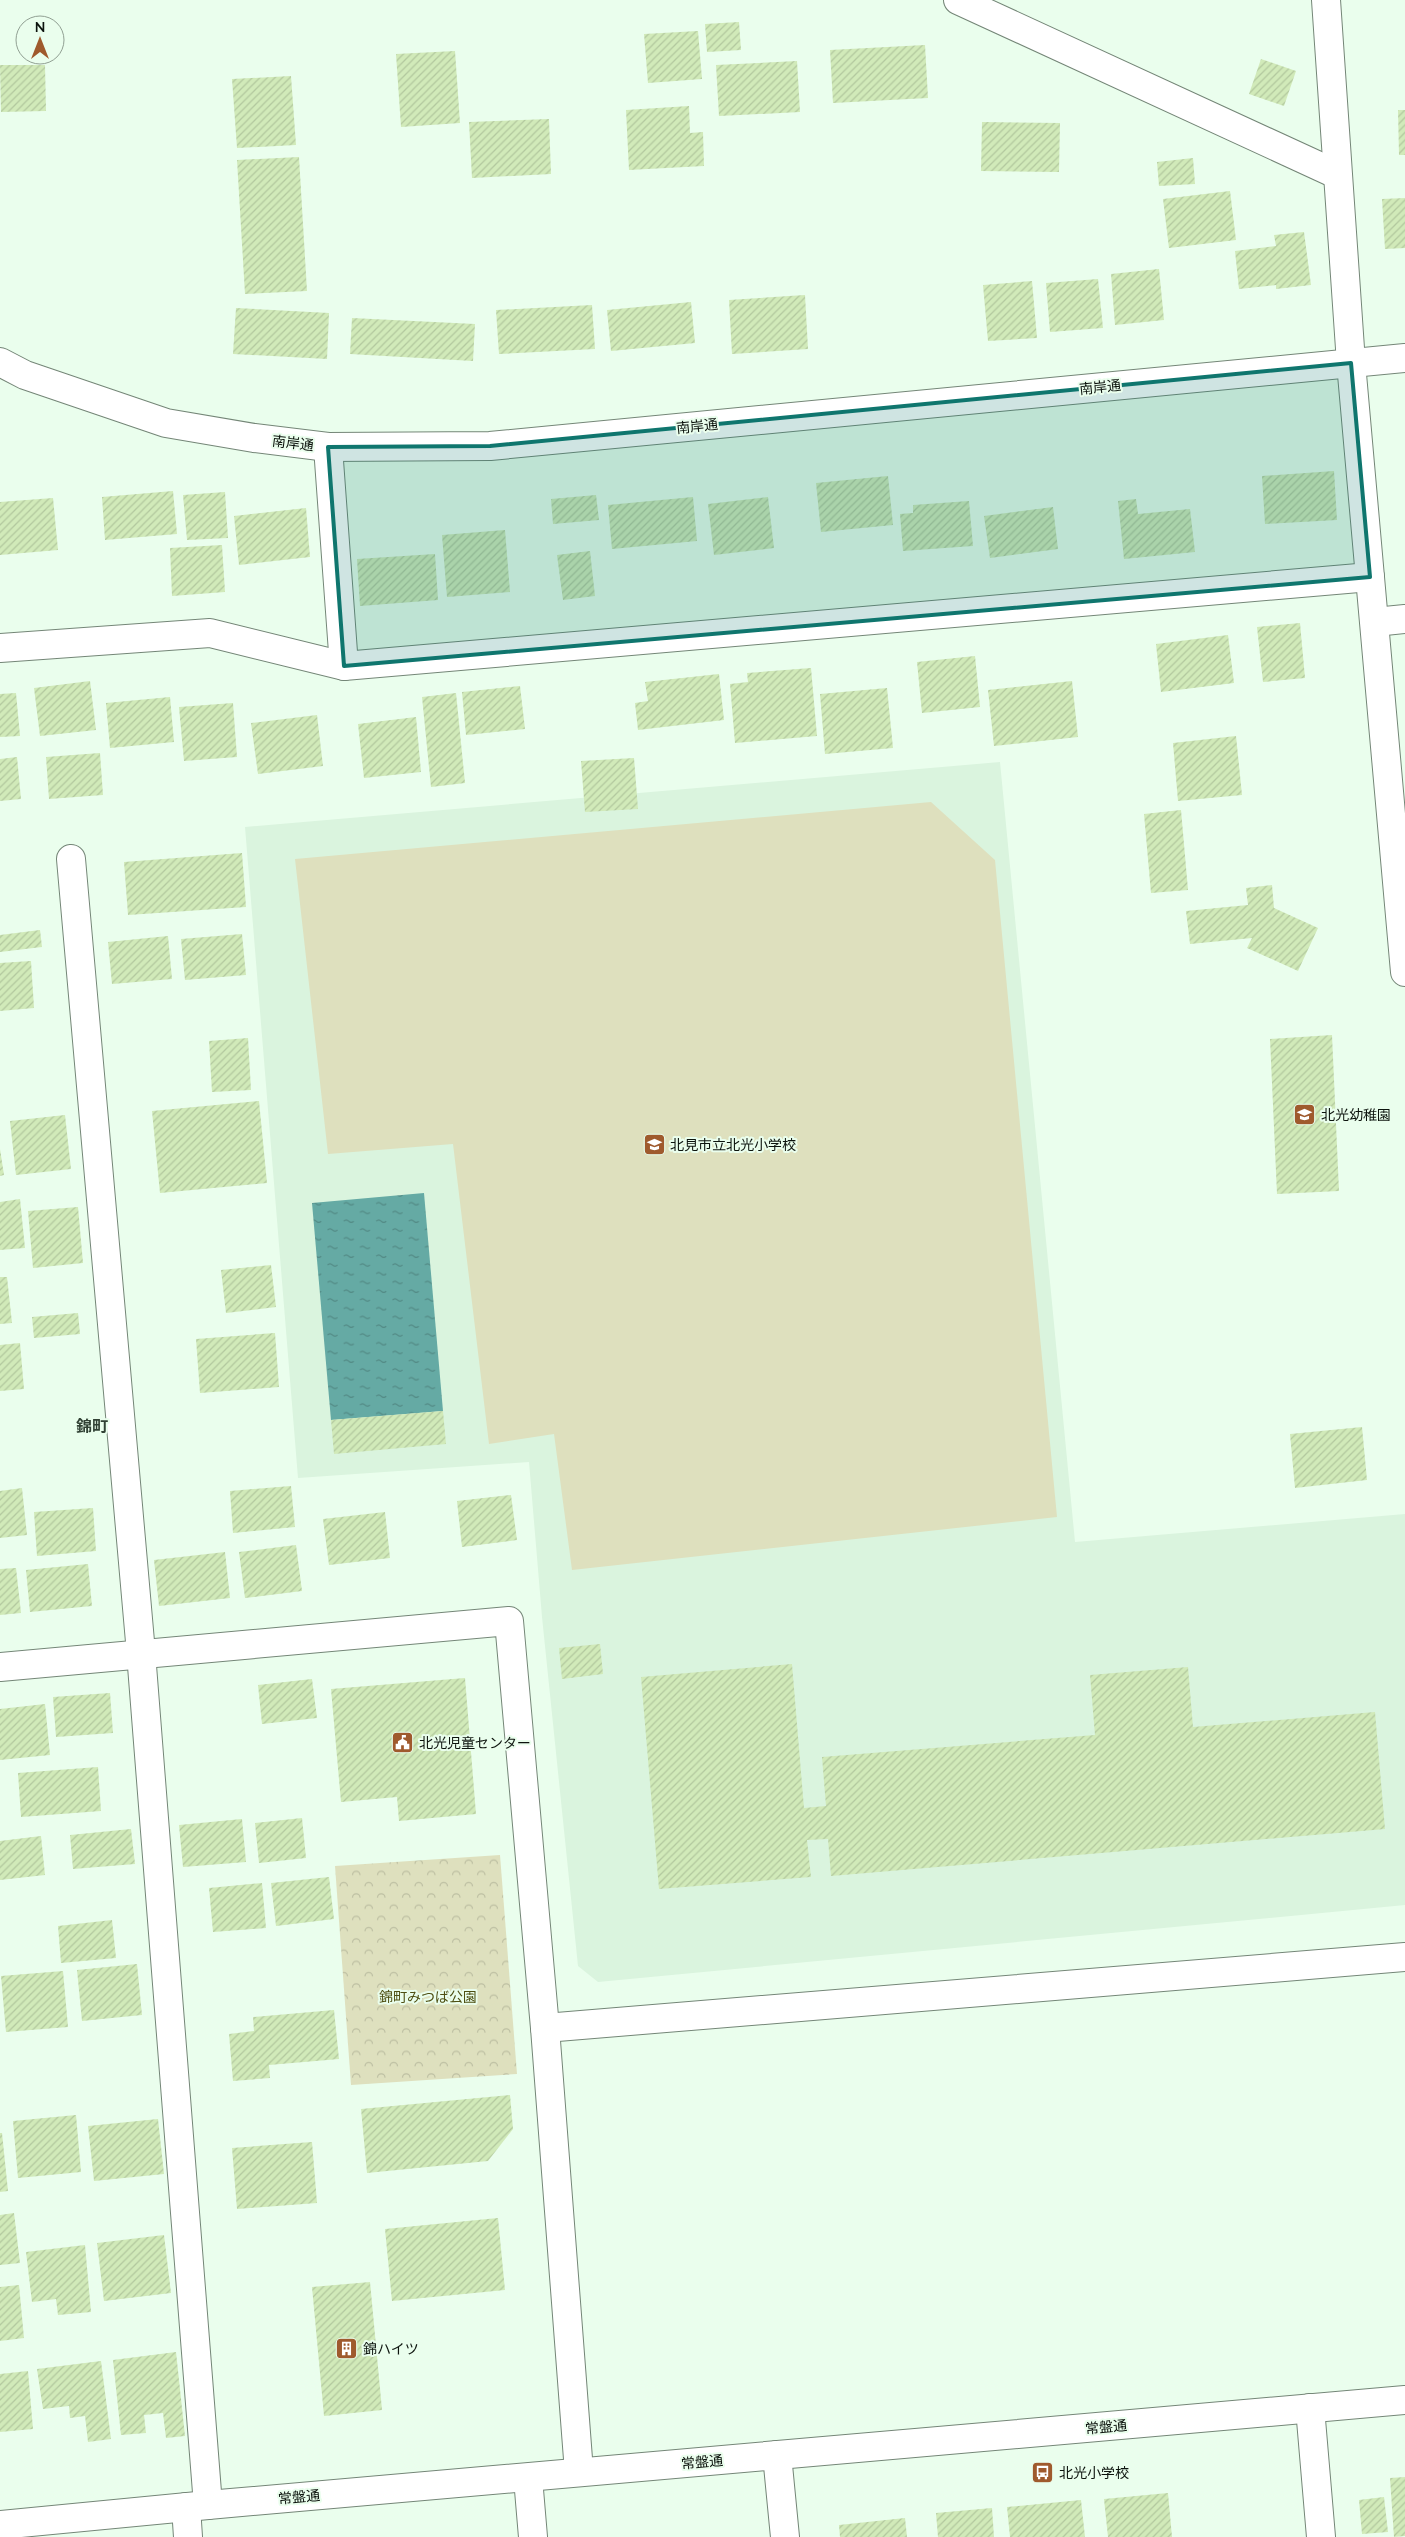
<svg xmlns="http://www.w3.org/2000/svg" width="1405" height="2537" font-family="Mulish,'Noto Sans JP',sans-serif">
<style>
.built{fill:#daf4de}
.park{fill:url(#park-crowns)}
.garden{fill:#dee0be}
.water{fill:url(#water-ripples)}
.building{fill:url(#building-hatch)}
.lines{fill:none;stroke-linecap:round;stroke-linejoin:round}
.street-casing{stroke:#748677;stroke-width:30}
.secondary-casing{stroke:#748677;stroke-width:30}
.street{stroke:#fff;stroke-width:28}
.secondary{stroke:#fff;stroke-width:28}
.marked{fill:#0f766e;fill-opacity:0.2;stroke:#0f766e;stroke-width:4;stroke-linejoin:round}
.labels{text-anchor:middle;stroke-width:4;stroke-linejoin:round;paint-order:stroke}
.street-label{font-size:14px;fill:#0c130d;stroke:#eafeed}
.poi-label{font-size:14px;fill:#0c130d;stroke:#eafeed;text-anchor:start}
.park-label{font-size:14px;fill:#4e4f12;stroke:#eafeed}
.quarter-label{font-size:16px;font-weight:bold;fill:#314134;stroke:#eafeed}
</style>
<defs>
<pattern id="park-crowns" width="20" height="18" patternUnits="userSpaceOnUse" patternTransform="scale(1.25)"><rect width="20" height="18" fill="#dee0be"/><path d="M2 6a3 3 0 1 1 6 0M12 15a3 3 0 1 1 6 0" fill="none" stroke="#bdbfa2"/></pattern>
<pattern id="water-ripples" width="26" height="14" patternUnits="userSpaceOnUse" patternTransform="scale(1.25)"><rect width="26" height="14" fill="#65aaa4"/><path d="M2 4q2-2 4 0t4 0M15 11q2-2 4 0t4 0" fill="none" stroke="#528984"/></pattern>
<pattern id="building-hatch" width="6" height="6" patternUnits="userSpaceOnUse" patternTransform="scale(1.25)"><rect width="6" height="6" fill="#d1eab9"/><path d="M-1 1l2-2M0 6l6-6M5 7l2-2" fill="none" stroke="#b2c89e"/></pattern>
</defs>
<rect width="100%" height="100%" fill="#eafeed"/>
<path class="built" d="M1000,762l75,780 330,-28v391l-807,77 -20,-16 -36,-349 -13,-155 -231,16 -53,-651z"/>
<path class="park" d="M500,1855l17,219 -166,11 -16,-219z"/>
<path class="garden" d="M931,802l64,58 62,657 -485,53 -18,-136 -65,10 -36,-300 -125,10 -33,-295z"/>
<path class="water" d="M424,1193l19,218 -112,9 -19,-217z"/>
<g class="building">
<path d="M739,22l2,28 -34,2 -2,-28z"/>
<path d="M698,31l4,48 -54,4 -4,-49z"/>
<path d="M925,45l3,53 -95,5 -3,-53z"/>
<path d="M455,51l5,72 -59,4 -5,-73z"/>
<path d="M1261,59l35,12 -12,35 -35,-12z"/>
<path d="M797,61l3,51 -81,4 -3,-51z"/>
<path d="M0,65h45l1,46 -45,1z"/>
<path d="M291,76l5,69 -59,3 -5,-69z"/>
<path d="M689,106l1,27 13,-1 1,34 -75,4 -3,-60z"/>
<path d="M1398,110h7v45h-6z"/>
<path d="M549,119l2,55 -79,4 -3,-56z"/>
<path d="M982,122l78,1 -1,49 -78,-1z"/>
<path d="M299,157l8,134 -62,3 -8,-134z"/>
<path d="M1193,158l2,26 -36,2 -2,-24z"/>
<path d="M1230,191l6,49 -67,8 -6,-49z"/>
<path d="M1405,198v50l-20,1 -3,-50z"/>
<path d="M1304,232l7,53 -35,4v-4l-37,4 -4,-38 41,-5 -2,-11z"/>
<path d="M1159,269l5,51 -49,5 -4,-51z"/>
<path d="M1098,279l5,49 -53,4 -4,-49z"/>
<path d="M1032,281l5,57 -49,3 -5,-56z"/>
<path d="M805,295l3,54 -76,5 -3,-54z"/>
<path d="M691,302l4,41 -84,8 -4,-41z"/>
<path d="M592,305l3,44 -96,5 -3,-44z"/>
<path d="M236,308l93,5 -2,46 -94,-5z"/>
<path d="M352,318l123,6 -2,37 -123,-7z"/>
<path d="M1334,471l3,49 -72,4 -3,-48z"/>
<path d="M888,476l5,49 -72,7 -5,-49z"/>
<path d="M173,491l4,43 -72,6 -3,-43z"/>
<path d="M225,492l3,46 -41,2 -4,-45z"/>
<path d="M596,495l3,25 -46,4 -2,-25z"/>
<path d="M693,497l4,44 -85,8 -4,-44z"/>
<path d="M768,497l6,51 -60,7 -6,-51z"/>
<path d="M53,498l5,52 -58,5v-53z"/>
<path d="M1136,499l2,15 52,-5 5,43 -71,7 -6,-58z"/>
<path d="M969,501l4,45 -70,5 -3,-37 13,-1v-8z"/>
<path d="M1053,507l5,42 -68,9 -6,-42z"/>
<path d="M306,508l4,49 -71,8 -5,-49z"/>
<path d="M505,530l5,62 -63,5 -5,-62z"/>
<path d="M222,545l3,47 -53,4 -2,-48z"/>
<path d="M590,551l5,45 -32,4 -6,-45z"/>
<path d="M435,554l3,46 -78,6 -3,-47z"/>
<path d="M1300,623l5,55 -42,4 -6,-55z"/>
<path d="M1228,635l6,48 -73,9 -5,-48z"/>
<path d="M975,656l5,51 -58,6 -5,-51z"/>
<path d="M811,668l6,68 -82,7 -5,-59 18,-2 -1,-9z"/>
<path d="M719,674l5,46 -86,10 -3,-27 13,-2 -3,-19z"/>
<path d="M90,681l6,49 -56,6 -6,-48z"/>
<path d="M1072,681l6,56 -84,9 -6,-56z"/>
<path d="M520,686l5,43 -59,6 -4,-43z"/>
<path d="M887,688l6,60 -68,6 -5,-60z"/>
<path d="M16,693l4,43 -20,1v-43z"/>
<path d="M456,693l9,90 -34,4 -9,-90z"/>
<path d="M170,697l4,45 -64,6 -4,-45z"/>
<path d="M233,703l4,54 -53,4 -5,-54z"/>
<path d="M317,715l6,51 -65,8 -7,-51z"/>
<path d="M416,717l5,55 -57,6 -6,-54z"/>
<path d="M1236,736l6,59 -64,6 -5,-58z"/>
<path d="M100,753l3,42 -54,4 -3,-42z"/>
<path d="M17,757l4,42 -21,2v-42z"/>
<path d="M634,758l4,51 -53,3 -4,-51z"/>
<path d="M1181,810l7,80 -37,3 -7,-79z"/>
<path d="M242,853l4,54 -118,8 -4,-53z"/>
<path d="M1272,885l2,23 44,20 -20,43 -51,-23 5,-10 -62,6 -4,-33 62,-6 -2,-17z"/>
<path d="M40,930l2,17 -42,5v-17z"/>
<path d="M242,934l4,41 -61,5 -4,-41z"/>
<path d="M168,936l4,43 -60,5 -4,-42z"/>
<path d="M31,961l3,47 -34,3v-48z"/>
<path d="M1332,1035l7,156 -62,3 -7,-155z"/>
<path d="M248,1038l3,52 -39,2 -3,-51z"/>
<path d="M259,1101l8,82 -107,10 -8,-82z"/>
<path d="M65,1115l6,54 -55,6 -6,-54z"/>
<path d="M0,1149l4,26 -4,1z"/>
<path d="M20,1199l5,49 -25,2v-48z"/>
<path d="M78,1207l5,56 -50,5 -5,-57z"/>
<path d="M271,1265l5,42 -50,6 -5,-43z"/>
<path d="M0,1277h7l5,46 -12,1z"/>
<path d="M78,1313l2,21 -46,4 -2,-21z"/>
<path d="M275,1333l4,54 -79,6 -4,-54z"/>
<path d="M20,1343l4,46 -24,2v-46z"/>
<path d="M443,1411l3,33 -112,10 -3,-34z"/>
<path d="M1362,1427l5,53 -72,8 -5,-54z"/>
<path d="M291,1486l4,41 -62,6 -3,-42z"/>
<path d="M22,1488l5,47 -27,3v-47z"/>
<path d="M511,1495l6,45 -55,7 -5,-46z"/>
<path d="M93,1508l3,43 -59,5 -3,-44z"/>
<path d="M385,1512l5,46 -61,7 -6,-46z"/>
<path d="M296,1545l6,46 -57,7 -6,-46z"/>
<path d="M225,1552l5,46 -71,8 -5,-46z"/>
<path d="M88,1564l4,42 -62,6 -4,-42z"/>
<path d="M16,1568l5,45 -21,2v-46z"/>
<path d="M600,1644l3,30 -41,5 -3,-31z"/>
<path d="M792,1664l12,144 22,-2 -4,-49 273,-22 -5,-60 98,-8 5,60 182,-15 10,117 -554,47 -3,-37 -21,1 4,37 -152,12 -18,-212z"/>
<path d="M465,1678l11,136 -77,7 -2,-24 -56,5 -10,-113z"/>
<path d="M312,1679l5,39 -55,6 -4,-39z"/>
<path d="M110,1693l3,40 -57,4 -3,-40z"/>
<path d="M45,1704l5,51 -50,5v-51z"/>
<path d="M98,1767l3,44 -80,6 -3,-44z"/>
<path d="M302,1818l4,40 -47,5 -4,-40z"/>
<path d="M242,1819l4,43 -63,5 -4,-42z"/>
<path d="M131,1829l4,35 -62,5 -3,-34z"/>
<path d="M41,1836l4,39 -45,5v-39z"/>
<path d="M329,1877l5,42 -58,7 -5,-43z"/>
<path d="M262,1883l4,45 -53,4 -4,-44z"/>
<path d="M112,1920l4,38 -55,5 -3,-37z"/>
<path d="M137,1964l5,51 -60,6 -5,-51z"/>
<path d="M63,1971l5,56 -62,5 -5,-56z"/>
<path d="M334,2010l5,49 -70,6 1,13 -37,3 -4,-47 25,-3 -1,-14z"/>
<path d="M510,2095l3,34 -25,32 -121,12 -6,-64z"/>
<path d="M76,2115l5,57 -63,6 -5,-57z"/>
<path d="M158,2119l6,55 -70,7 -6,-55z"/>
<path d="M0,2133h2l6,58 -8,1z"/>
<path d="M312,2142l5,61 -80,6 -5,-61z"/>
<path d="M14,2213l6,50 -20,2v-50z"/>
<path d="M498,2218l7,72 -113,11 -7,-72z"/>
<path d="M164,2235l7,58 -67,8 -7,-58z"/>
<path d="M85,2245l6,67 -33,3 -2,-16 -24,3 -6,-50z"/>
<path d="M370,2282l12,128 -58,6 -12,-129z"/>
<path d="M19,2285l5,53 -24,3v-54z"/>
<path d="M176,2352l9,84 -19,2 -3,-25 -19,2 2,18 -25,2 -8,-75z"/>
<path d="M101,2361l10,78 -23,3 -3,-26 -15,2 -1,-12 -26,3 -6,-40z"/>
<path d="M28,2371l5,58 -33,3v-58z"/>
<path d="M1405,2477v59l-11,1 -4,-59z"/>
<path d="M1168,2493l4,44h-64l-4,-38z"/>
<path d="M1384,2497l4,35 -26,2 -3,-34z"/>
<path d="M1081,2500l4,37h-75l-3,-30z"/>
<path d="M992,2508l2,29h-56l-2,-24z"/>
<path d="M905,2518l2,19h-67l-1,-12z"/>
</g>
<g class="lines">
<defs>
<g id="street">
<path d="M958,0l378,174"/>
<path d="M1326,0l25,363 54,609"/>
<path d="M328,447l16,219"/>
<path d="M1375,622l30,-3"/>
<path d="M0,648l210,-15 134,33 1026,-89"/>
<path d="M71,859l70,794 67,852"/>
<path d="M0,1667l509,-46 36,407 34,444"/>
<path d="M545,2028l860,-71"/>
<path d="M1310,2408l11,129"/>
<path d="M777,2455l8,82"/>
<path d="M528,2478l5,59"/>
<path d="M186,2507l2,30"/>
</g>
<g id="secondary">
<path d="M0,362l25,13 141,48 88,15 74,9 162,-1 915,-88"/>
<path d="M0,2525l208,-20 1197,-105"/>
</g>
</defs>
<use href="#street" class="street-casing"/>
<use href="#secondary" class="secondary-casing"/>
<use href="#street" class="street"/>
<use href="#secondary" class="secondary"/>
</g>
<path class="marked" d="M1351,363l19,214 -1026,89 -16,-219 162,-1z"/>
<defs>
<symbol id="school-square" viewBox="-11 -11 22 22"><rect x="-9" y="-9" width="18" height="18" rx="4" fill="#9f5a2d" stroke="#eafeed"/><path d="M0-5L7-2L0 1L-7-2ZM-4 1L0 2.5L4 1V4Q0 6-4 4Z" fill="#fff"/></symbol>
<symbol id="civic-square" viewBox="-11 -11 22 22"><rect x="-9" y="-9" width="18" height="18" rx="4" fill="#9f5a2d" stroke="#eafeed"/><path d="M-.6-6.5H3V-4.5H.6V-3L4-1V1h2V6H-6V1h2V-1L-.6-3ZM-1.2 2.5V6h2.4V2.5Z" fill="#fff"/></symbol>
<symbol id="building-square" viewBox="-11 -11 22 22"><rect x="-9" y="-9" width="18" height="18" rx="4" fill="#9f5a2d" stroke="#eafeed"/><path d="M-4-6H4V6H1V3H-1V6H-4ZM-2.5-4.3h1.7v1.8h-1.7ZM.8-4.3h1.7v1.8H.8ZM-2.5-1h1.7V.8h-1.7ZM.8-1h1.7V.8H.8Z" fill="#fff"/></symbol>
<symbol id="bus-square" viewBox="-11 -11 22 22"><rect x="-9" y="-9" width="18" height="18" rx="4" fill="#9f5a2d" stroke="#eafeed"/><path d="M-5-6H5V4H4V6H2V4H-2V6H-4V4H-5ZM-3.5-4V0h7V-4ZM-3.5 1.2v1.5H-2V1.2ZM2 1.2v1.5H3.5V1.2Z" fill="#fff"/></symbol>
</defs>
<g fill-rule="evenodd">
<use href="#school-square" x="1292" y="1102" width="25" height="25"/>
<use href="#school-square" x="642" y="1132" width="25" height="25"/>
<use href="#civic-square" x="390" y="1730" width="25" height="25"/>
<use href="#building-square" x="334" y="2336" width="25" height="25"/>
<use href="#bus-square" x="1030" y="2460" width="25" height="25"/>
</g>
<g class="labels">
<g class="street-label">
<text transform="translate(1100 387) rotate(-6)" y="5">南岸通</text>
<text transform="translate(697 426) rotate(-6)" y="5">南岸通</text>
<text transform="translate(293 443) rotate(7)" y="5">南岸通</text>
<text transform="translate(1106 2427) rotate(-5)" y="5">常盤通</text>
<text transform="translate(702 2462) rotate(-5)" y="5">常盤通</text>
<text transform="translate(299 2497) rotate(-5)" y="5">常盤通</text>
</g>
<g class="poi-label">
<text x="1321" y="1120">北光幼稚園</text>
<text x="670" y="1150">北見市立北光小学校</text>
<text x="419" y="1748">北光児童センター</text>
<text x="363" y="2354">錦ハイツ</text>
<text x="1059" y="2478">北光小学校</text>
</g>
<g class="park-label">
<text x="428" y="2002">錦町みつば公園</text>
</g>
<g class="quarter-label">
<text x="92" y="1432">錦町</text>
</g>
</g>
<g transform="translate(40 40)"><circle r="24" fill="#eafeed" stroke="#91a093"/>
<path d="M0-4L9 19L0 12L-9 19Z" fill="#9f5a2d"/>
<text y="-8" font-size="14" font-weight="bold" text-anchor="middle" fill="#0c130d">N</text>
</g>
</svg>
